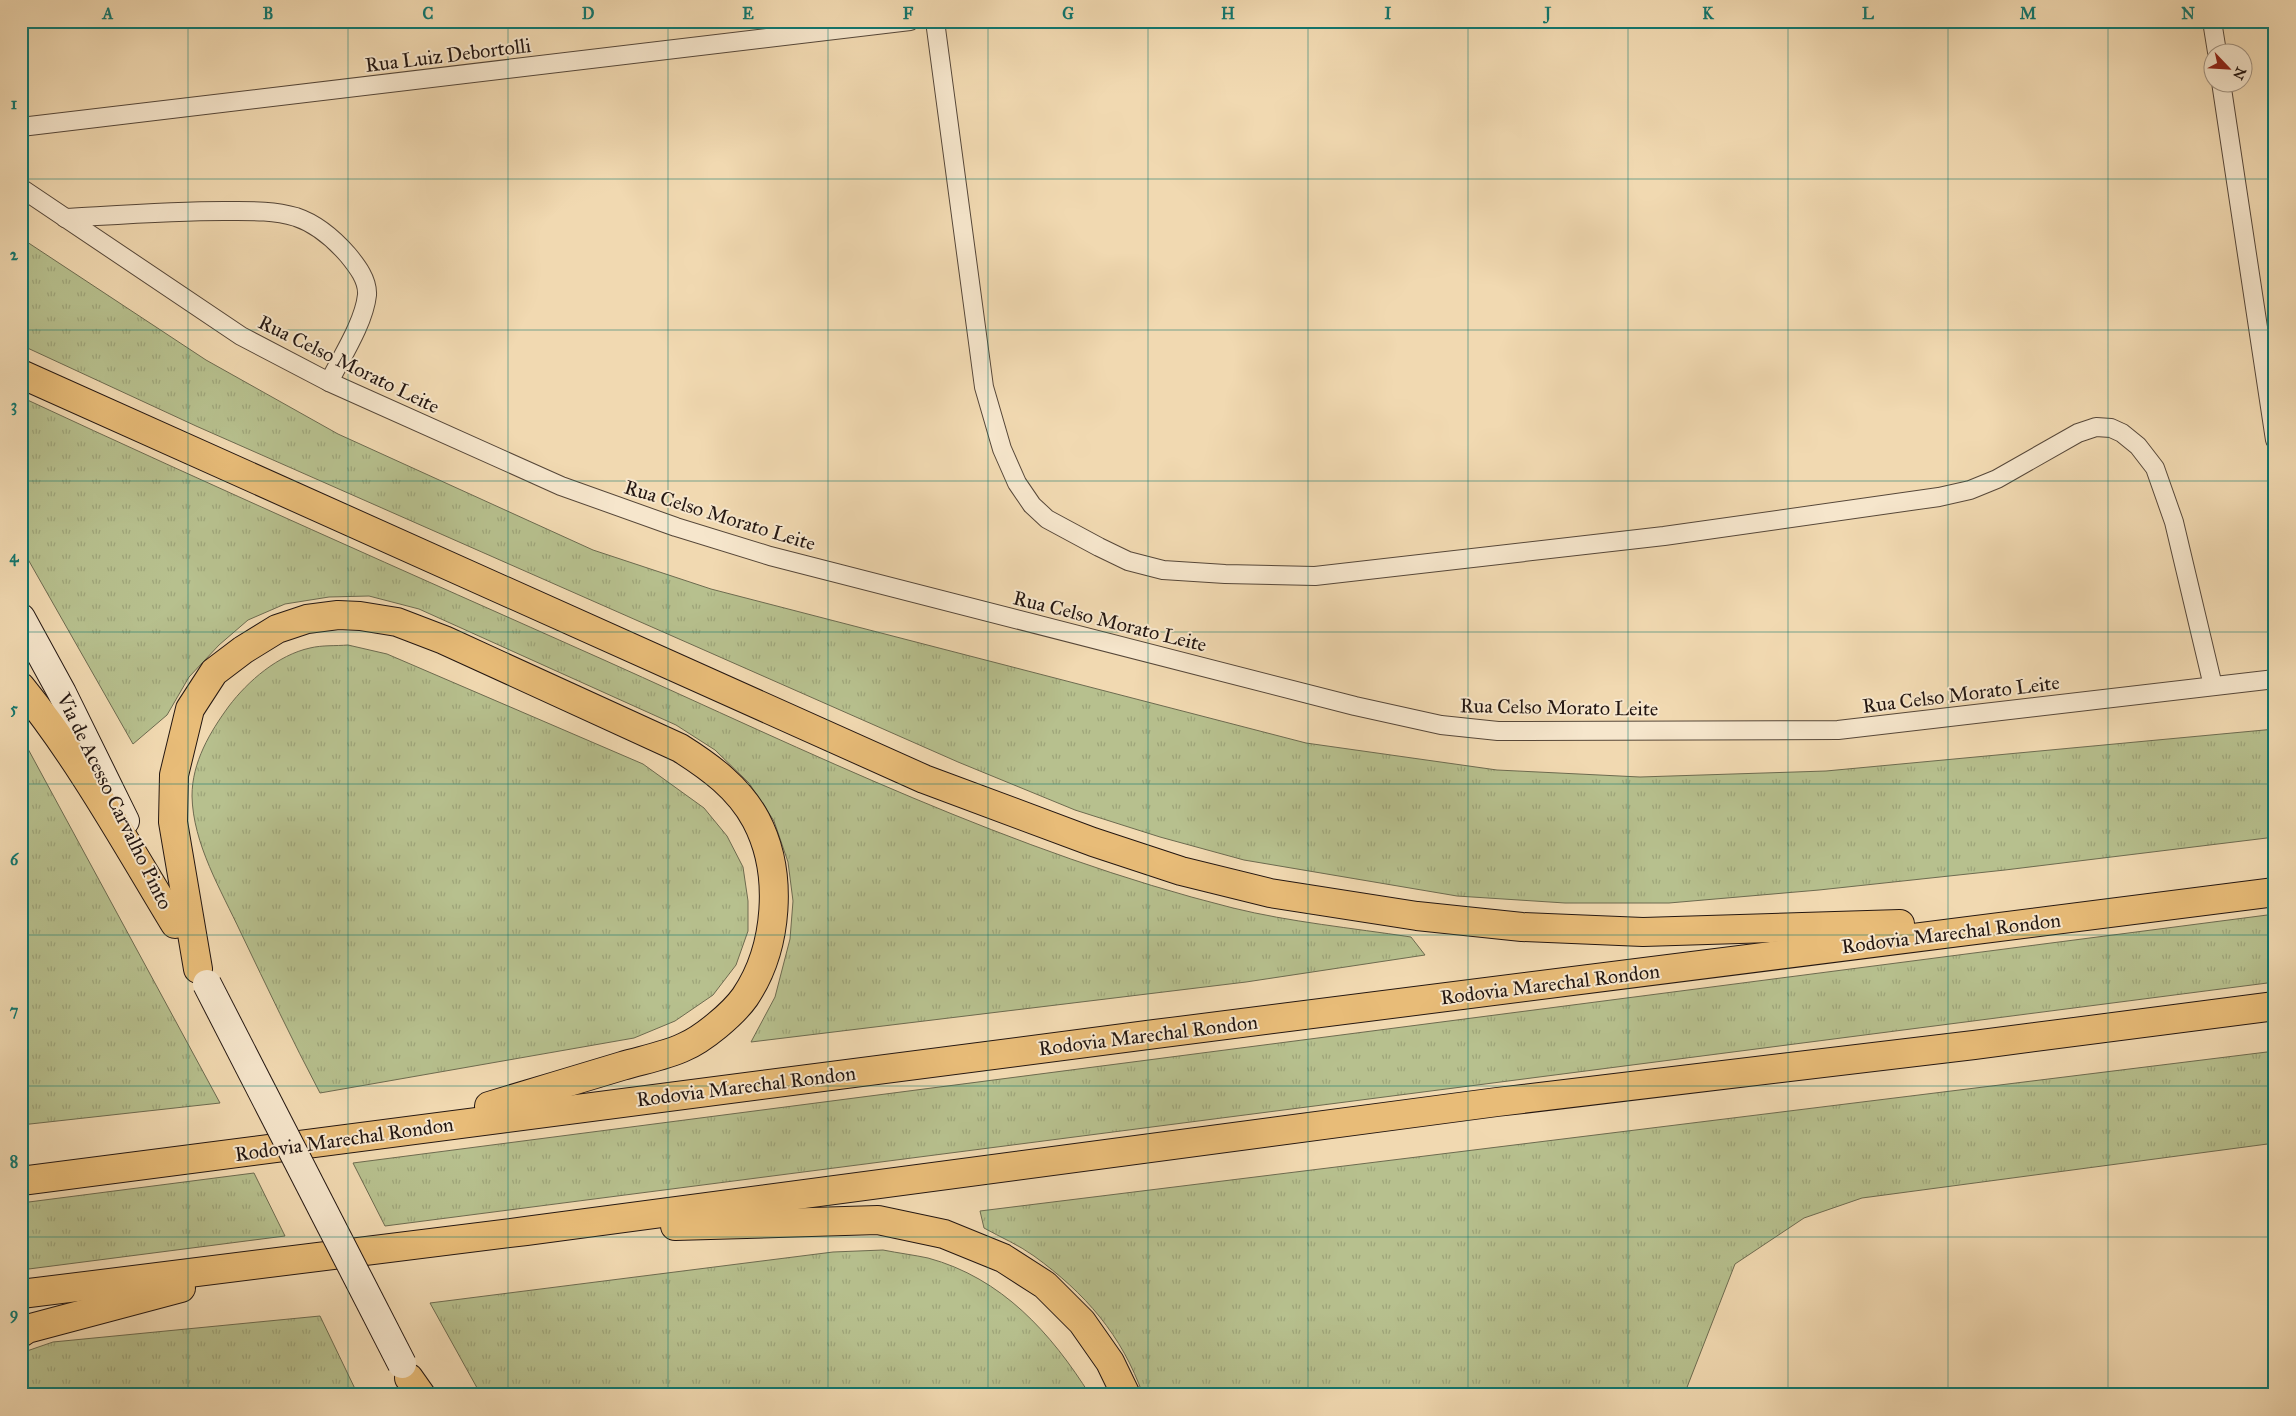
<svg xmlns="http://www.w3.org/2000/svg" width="2296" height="1416" font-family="'IM FELL Great Primer',serif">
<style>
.grass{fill:url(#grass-tufts);stroke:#6d6b50}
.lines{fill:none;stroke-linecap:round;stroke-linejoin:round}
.lane-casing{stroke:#564739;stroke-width:20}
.secondary-casing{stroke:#231611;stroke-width:30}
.highway-casing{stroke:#231611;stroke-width:30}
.lane{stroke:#f6e6cc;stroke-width:18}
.secondary{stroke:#f6e6cc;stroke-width:28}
.highway{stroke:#e8bc78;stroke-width:28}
.secondary-bridge-casing{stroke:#231611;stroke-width:30;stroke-linecap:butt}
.secondary-bridge{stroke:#f6e6cc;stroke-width:28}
.grid{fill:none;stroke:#0f766e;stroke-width:1;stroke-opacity:0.55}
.labels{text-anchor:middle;stroke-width:4;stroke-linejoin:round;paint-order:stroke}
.street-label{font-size:20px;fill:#231611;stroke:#f6e6cc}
.neatline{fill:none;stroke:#0f766e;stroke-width:2}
.grid-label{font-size:16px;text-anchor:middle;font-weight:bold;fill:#0f766e}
</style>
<defs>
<pattern id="grass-tufts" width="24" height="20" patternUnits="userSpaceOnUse" patternTransform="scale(1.25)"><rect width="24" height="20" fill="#b7c08e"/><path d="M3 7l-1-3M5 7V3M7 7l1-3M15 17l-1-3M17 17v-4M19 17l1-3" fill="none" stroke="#9da479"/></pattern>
</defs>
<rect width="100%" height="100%" fill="#f1d9b1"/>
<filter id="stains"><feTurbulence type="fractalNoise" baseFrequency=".004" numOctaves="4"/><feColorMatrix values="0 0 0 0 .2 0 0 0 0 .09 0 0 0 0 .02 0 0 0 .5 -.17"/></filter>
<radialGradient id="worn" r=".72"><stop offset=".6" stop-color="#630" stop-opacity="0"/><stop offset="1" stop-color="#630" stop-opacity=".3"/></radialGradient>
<g class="grass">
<path d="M21,238l185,122 132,74 255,116 118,39 595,154 191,27 143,7 186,-6 449,-42v108l-270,33 -186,20 -150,13h-104l-108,-7 -213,-36 -84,-23 -85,-27 -117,-48 -762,-336 -175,-81z"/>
<path d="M21,397c193,90 388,176 583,263 205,92 409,193 629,248 57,14 119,20 178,29l14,18 -179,27 -495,60 24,-45 15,-58 3,-38 -5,-39 -14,-41 -25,-38 -34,-33 -39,-25 -257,-116 -50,-13 -40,1 -44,7 -37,16 -29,25 -30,32 -22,38 -34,29 -112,-197z"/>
<path d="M348,645l39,9 256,110 61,44 23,28 16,31 5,34v30l-12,34 -23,30 -38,26 -41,17 -314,55c-28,-53 -53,-106 -79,-160 -20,-43 -48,-89 -49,-137 0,-34 18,-64 37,-90 19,-25 49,-51 81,-58 12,-3 26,-2 38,-3z"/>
<path d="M21,736l199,367 -199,22z"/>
<path d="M2275,914v68l-1890,244 -32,-63z"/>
<path d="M2275,1051v92l-413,55 -58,20 -69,46 -51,131h-541c-21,-60 -58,-102 -109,-139 -15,-11 -34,-19 -50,-28l-4,-17z"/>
<path d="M254,1173l31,63 -264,34v-67z"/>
<path d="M883,1250c15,3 31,5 45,8 74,20 123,75 162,137h-609l-51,-92 403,-51z"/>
<path d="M320,1316l38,79h-337v-42l32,-11z"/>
</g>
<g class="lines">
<defs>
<g id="lane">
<path d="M935,21l49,366 18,62 15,34 15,22 15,14 52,28 29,14 35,9 62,4 90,2 349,-40 275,-39 31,-7 27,-11 81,-46 18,-6 15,1 11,5 16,13 17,22 19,54 39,164"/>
<path d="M2212,21l5,31"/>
<path d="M2221,82l54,358"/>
<path d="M21,127l889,-106"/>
<path d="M21,188l220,148 88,46 232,104 115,41 94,29 585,150 86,19 57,6 340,-1 437,-51"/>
<path d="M65,218c53,-3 106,-7 159,-7 25,0 48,-1 72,6 21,7 38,22 52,38 9,11 20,25 19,40 -3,28 -26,63 -38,87"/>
</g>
<path id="secondary" d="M21,618l41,75 63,128"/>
<g id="highway">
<path d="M21,374l903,405 169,63 88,29 89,22 147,23 105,11 121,5 257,-8"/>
<path d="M21,687c58,71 106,158 154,237"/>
<path d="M198,969l-25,-147 1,-47 16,-66 24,-37 29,-22 34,-21 30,-10 31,-4 22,1 37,6 47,18 236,108c30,19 59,40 76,72 28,53 22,128 -11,177 -12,17 -42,42 -61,50 -19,9 -42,13 -62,19 -44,13 -89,27 -133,40"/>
<path d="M21,1181l1134,-147 1120,-142"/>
<path d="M675,1226l203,-6 66,14 59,24 42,27 37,37 28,40 16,33"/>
<path d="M21,1294l505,-63 971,-129 477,-57 301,-39"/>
<path d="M21,1333l6,-4 154,-41"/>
<path d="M409,1378l12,17"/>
</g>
</defs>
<use href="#lane" class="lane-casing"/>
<use href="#secondary" class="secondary-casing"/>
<use href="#highway" class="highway-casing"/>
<use href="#lane" class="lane"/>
<use href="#secondary" class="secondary"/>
<use href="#highway" class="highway"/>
<defs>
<path id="secondary-bridge" d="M207,984l195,380"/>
</defs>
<use href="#secondary-bridge" class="secondary-bridge-casing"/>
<use href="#secondary-bridge" class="secondary-bridge"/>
</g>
<path class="grid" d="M188,21v1374M348,21v1374M508,21v1374M668,21v1374M828,21v1374M988,21v1374M1148,21v1374M1308,21v1374M1468,21v1374M1628,21v1374M1788,21v1374M1948,21v1374M2108,21v1374M21,179h2254M21,330h2254M21,481h2254M21,632h2254M21,784h2254M21,935h2254M21,1086h2254M21,1237h2254"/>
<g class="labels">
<g class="street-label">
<text transform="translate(448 55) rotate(-7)" y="7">Rua Luiz Debortolli</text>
<text transform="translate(349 364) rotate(26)" y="7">Rua Celso Morato Leite</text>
<text transform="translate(720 515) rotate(17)" y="7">Rua Celso Morato Leite</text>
<text transform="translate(1110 621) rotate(14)" y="7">Rua Celso Morato Leite</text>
<text transform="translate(1961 694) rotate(-7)" y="7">Rua Celso Morato Leite</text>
<text transform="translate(1559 707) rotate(1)" y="7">Rua Celso Morato Leite</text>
<text transform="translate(115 801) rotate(64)" y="7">Via de Acesso Carvalho Pinto</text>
<text transform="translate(1951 933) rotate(-7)" y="7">Rodovia Marechal Rondon</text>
<text transform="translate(1550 984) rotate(-7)" y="7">Rodovia Marechal Rondon</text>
<text transform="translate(1148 1035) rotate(-7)" y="7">Rodovia Marechal Rondon</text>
<text transform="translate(746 1086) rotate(-7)" y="7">Rodovia Marechal Rondon</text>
<text transform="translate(344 1139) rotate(-8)" y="7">Rodovia Marechal Rondon</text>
</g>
</g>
<rect width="2296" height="1416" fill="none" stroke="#f1d9b1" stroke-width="55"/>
<g transform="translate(2228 68) rotate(115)"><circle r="24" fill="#f6e6cc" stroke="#a29381"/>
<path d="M0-4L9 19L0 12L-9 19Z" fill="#8f2418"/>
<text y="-8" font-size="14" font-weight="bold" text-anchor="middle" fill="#231611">N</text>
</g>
<rect x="28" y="28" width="2240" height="1360" class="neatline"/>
<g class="grid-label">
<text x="108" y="19">A</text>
<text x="268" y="19">B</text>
<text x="428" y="19">C</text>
<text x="588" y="19">D</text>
<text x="748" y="19">E</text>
<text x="908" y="19">F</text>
<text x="1068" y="19">G</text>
<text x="1228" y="19">H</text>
<text x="1388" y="19">I</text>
<text x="1548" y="19">J</text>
<text x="1708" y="19">K</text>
<text x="1868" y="19">L</text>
<text x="2028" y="19">M</text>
<text x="2188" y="19">N</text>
<text x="14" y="109">1</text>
<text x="14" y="260">2</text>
<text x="14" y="411">3</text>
<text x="14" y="562">4</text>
<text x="14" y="714">5</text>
<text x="14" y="865">6</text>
<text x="14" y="1016">7</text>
<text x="14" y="1167">8</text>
<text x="14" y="1319">9</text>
</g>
<rect width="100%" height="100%" filter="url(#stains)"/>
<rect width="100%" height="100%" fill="url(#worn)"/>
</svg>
